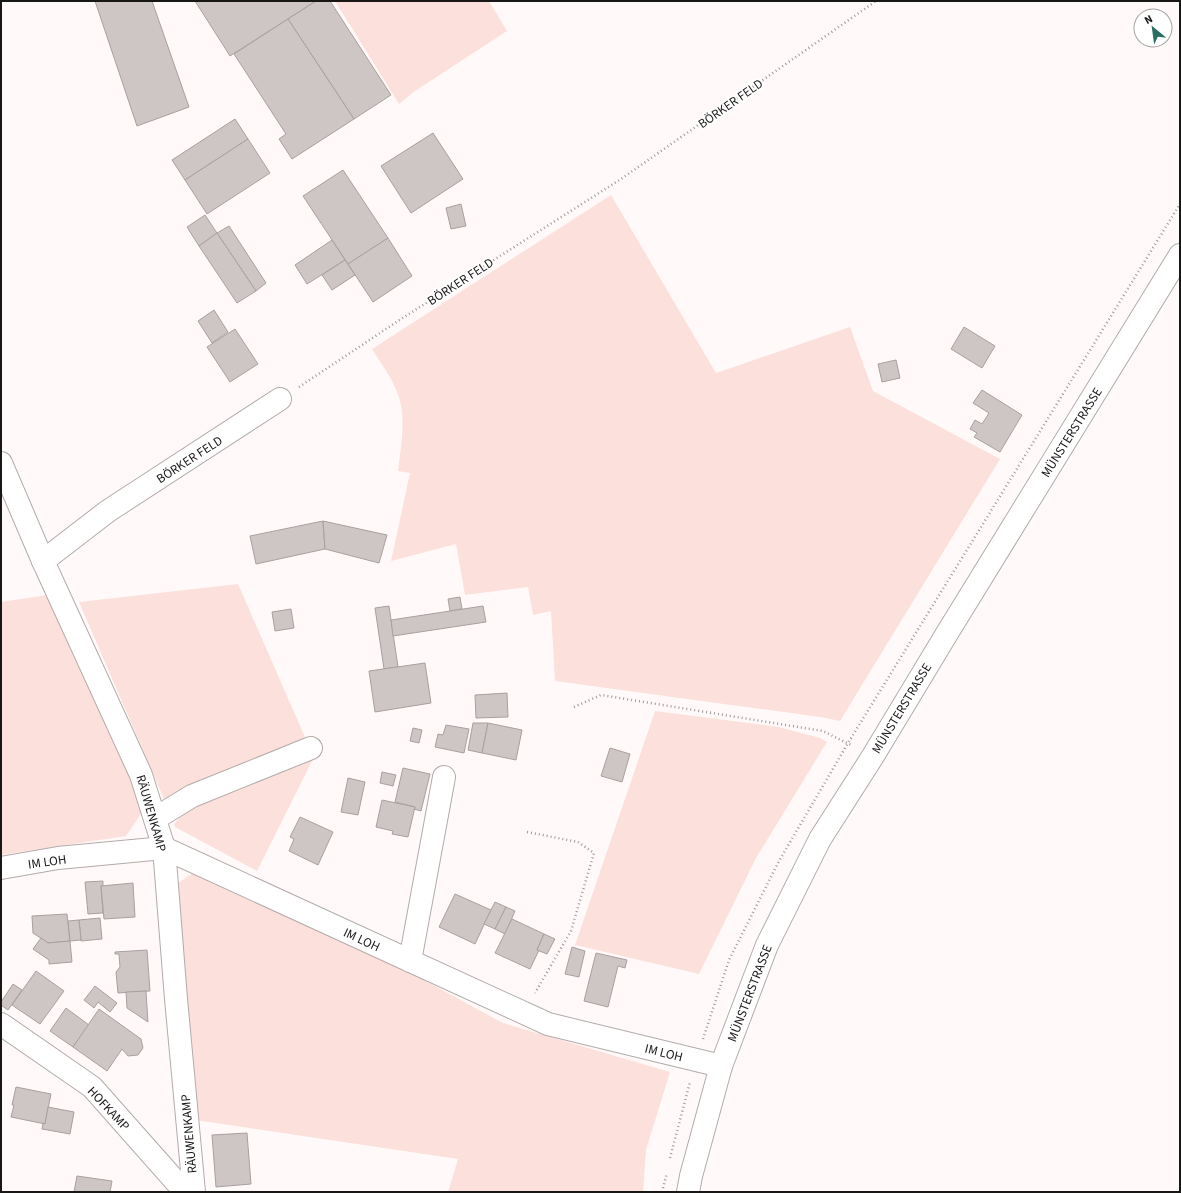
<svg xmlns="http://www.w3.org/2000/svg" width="1181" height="1193" font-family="'Source Sans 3',sans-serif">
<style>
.green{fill:#fce0dc}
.building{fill:#cec6c5;stroke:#a8a09f}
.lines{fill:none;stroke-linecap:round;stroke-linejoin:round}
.minor-casing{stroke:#b3abaa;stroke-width:24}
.major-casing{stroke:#b3abaa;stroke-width:24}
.path{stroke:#9e9a9a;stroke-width:2.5;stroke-dasharray:1 3;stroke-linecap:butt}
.minor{stroke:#fff;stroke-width:22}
.major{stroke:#fff;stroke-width:22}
.labels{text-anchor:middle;stroke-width:3.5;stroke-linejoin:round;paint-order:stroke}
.street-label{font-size:13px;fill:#191616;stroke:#fff}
</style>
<rect width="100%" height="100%" fill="#fffaf9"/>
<g class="green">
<path d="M335,1h154l18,30 -92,60 -16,13z"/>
<path d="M611,195l105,178 134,-46 23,64 127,68 -160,262 -20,-4 -265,-36 -4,-70 -18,4 -5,-28 -63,8 -9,-51 -65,17 19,-88 -12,-2c3,-26 9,-55 -1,-79 -5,-14 -17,-30 -25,-43z"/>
<path d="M238,584l70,160 -144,55 -85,-197z"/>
<path d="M47,595l89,193 5,26 -15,22 -125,19v-253z"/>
<path d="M655,711l124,16 41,11 7,4 -71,116 -57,116 -124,-29z"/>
<path d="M315,755l-58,116 -82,-44 -1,-3 17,-18z"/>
<path d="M193,873l214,98 96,52 167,49 -24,78 -3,42h-195l10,-33 -263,-39 -17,-237z"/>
</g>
<g class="building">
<path d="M95,1h57l37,106 -52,19z"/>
<path d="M195,1h121l-86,55z"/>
<path d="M316,1h14l61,94 -37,24 -66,-100z"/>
<path d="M288,19l66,100 -62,40 -13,-20 7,-5 -52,-80z"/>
<path d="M235,119l13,20 -63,41 -13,-20z"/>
<path d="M433,133l30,46 -52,34 -30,-47z"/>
<path d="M248,139l22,34 -63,41 -22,-34z"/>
<path d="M343,170l45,68 -40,26 -45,-68z"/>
<path d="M461,204l5,22 -15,3 -5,-21z"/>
<path d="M205,215l12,18 -18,13 -12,-19z"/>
<path d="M229,226l37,57 -10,8 -39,-58z"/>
<path d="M217,233l39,58 -19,12 -38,-57z"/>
<path d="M388,238l24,38 -39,26 -25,-38z"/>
<path d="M332,240l13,20 -38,24 -12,-19z"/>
<path d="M345,260l10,15 -23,15 -10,-15z"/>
<path d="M214,310l14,22 -16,11 -14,-22z"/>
<path d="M964,327l31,19 -13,22 -31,-19z"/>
<path d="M235,329l23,35 -28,18 -23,-35z"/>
<path d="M896,360l4,18 -18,4 -4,-18z"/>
<path d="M982,390l40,25 -22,37 -26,-15 3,-4 -7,-4 5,-9 7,4 7,-11 -16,-10z"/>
<path d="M323,521l2,28 -69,15 -6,-28z"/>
<path d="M323,521l64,14 -8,28 -54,-14z"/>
<path d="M460,597l2,12 -12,2 -2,-12z"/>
<path d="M389,606l9,61 -14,2 -9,-61z"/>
<path d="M483,606l3,16 -93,14 -2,-16z"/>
<path d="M291,609l3,19 -19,3 -3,-19z"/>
<path d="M425,663l6,40 -56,9 -6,-41z"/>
<path d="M507,693l1,24 -32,1 -1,-23z"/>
<path d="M473,723h15l-6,30 -14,-3z"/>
<path d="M488,723l34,7 -6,30 -34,-7z"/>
<path d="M446,725l23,4 -5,24 -29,-6 3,-13 5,1z"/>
<path d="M413,728l9,2 -3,13 -9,-2z"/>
<path d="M610,748l20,6 -8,28 -21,-6z"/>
<path d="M403,768l27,6 -9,37 -7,-2 1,-2 -20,-5z"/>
<path d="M382,772l14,3 -3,11 -13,-3z"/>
<path d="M348,778l17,4 -7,33 -17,-3z"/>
<path d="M382,800l33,7 -7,30 -16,-3 1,-3 -17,-4z"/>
<path d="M300,817l33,15 -15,33 -29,-14 5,-12 -4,-2z"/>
<path d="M103,881v4l-2,1 2,27 -15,1 -3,-32z"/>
<path d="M133,883l2,34 -31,2 -3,-33z"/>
<path d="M455,894l36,16 -16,34 -36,-17z"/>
<path d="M495,902l11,5 -11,22 -11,-5z"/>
<path d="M506,907l9,4 -10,23 -10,-5z"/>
<path d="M67,914l3,27 -22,2 -15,-10 -1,-17z"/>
<path d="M100,918l2,21 -21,2 -2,-21z"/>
<path d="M512,919l32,15 -7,16h2l-9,19 -35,-16z"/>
<path d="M79,920l2,20 -11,1 -2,-20z"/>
<path d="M544,934l11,5 -8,15 -10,-4z"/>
<path d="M41,938l7,5 22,-2 2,21 -23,2v-4l-16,-11z"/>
<path d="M572,947l13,4 -6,26 -14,-3z"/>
<path d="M147,950l3,41 -32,2 -2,-21 4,-5 -1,-13h-4v-2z"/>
<path d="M596,953l31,7 -2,8 -7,-2 -10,41 -24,-6z"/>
<path d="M36,971l28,20 -24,33 -28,-19z"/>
<path d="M13,984l9,6 -14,20 -7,-5v-3z"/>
<path d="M95,986l22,17 -7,9 -12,-10 -4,6 -10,-8z"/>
<path d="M146,991l2,31 -21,-14 -1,-16z"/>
<path d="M66,1008l23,17 -16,22 -23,-16z"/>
<path d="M99,1009l42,30 2,9 -5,7 -10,1 -6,-7 -15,22 -34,-24z"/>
<path d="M16,1087l35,7 -6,30 -34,-7 3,-12h-2z"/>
<path d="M48,1107l26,5 -4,22 -28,-5 1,-6 2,1z"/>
<path d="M247,1133l4,51 -35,3 -4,-52z"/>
<path d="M77,1176l35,5 -2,11h-36z"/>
</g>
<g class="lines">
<defs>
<g id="minor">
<path d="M1,463l42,98 98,214 23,73 12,151 18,193"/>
<path d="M43,561l65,-50 172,-112"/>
<path d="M156,818l36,-22 119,-48"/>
<path d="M1,868l57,-10 106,-10 384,176 173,42"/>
<path d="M410,961l34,-184"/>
<path d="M1,1024l91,63 93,105"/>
</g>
<path id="major" d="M688,1192l3,-16 30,-110 46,-121 53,-106 53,-83 73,-121 234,-380"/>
</defs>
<use href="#minor" class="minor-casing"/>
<use href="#major" class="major-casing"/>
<g class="path">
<path d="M299,387l99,-66 223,-142 255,-178"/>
<path d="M574,707l27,-12 222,36 30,15"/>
<path d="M527,832l51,10 16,11 -23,78 -36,62"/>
<path d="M703,1039l26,-79 50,-99 69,-118 332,-539"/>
<path d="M670,1158l20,-76"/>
<path d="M662,1192l5,-19"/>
</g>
<use href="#minor" class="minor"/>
<use href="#major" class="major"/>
</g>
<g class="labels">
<g class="street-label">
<text transform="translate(730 103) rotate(-35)" y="5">BÖRKER FELD</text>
<text transform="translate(460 281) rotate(-33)" y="5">BÖRKER FELD</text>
<text transform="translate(1071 432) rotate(-58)" y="5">MÜNSTERSTRASSE</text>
<text transform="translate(189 459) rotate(-33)" y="5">BÖRKER FELD</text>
<text transform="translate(901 708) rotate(-59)" y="5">MÜNSTERSTRASSE</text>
<text transform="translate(152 813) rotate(74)" y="5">RÄUWENKAMP</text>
<text transform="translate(47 861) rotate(-8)" y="5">IM LOH</text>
<text transform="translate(362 939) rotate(25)" y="5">IM LOH</text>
<text transform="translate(749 993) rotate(-69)" y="5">MÜNSTERSTRASSE</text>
<text transform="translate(664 1052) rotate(14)" y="5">IM LOH</text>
<text transform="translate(109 1108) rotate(47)" y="5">HOFKAMP</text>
<text transform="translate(188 1134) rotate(-95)" y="5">RÄUWENKAMP</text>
</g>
</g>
<rect width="1181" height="1193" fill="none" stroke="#191616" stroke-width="4"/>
<g transform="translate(1153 28) rotate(331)"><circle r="19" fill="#ffffff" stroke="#a3a2a2"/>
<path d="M0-3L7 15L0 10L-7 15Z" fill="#2a6f62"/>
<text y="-6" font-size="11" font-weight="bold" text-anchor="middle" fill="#191616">N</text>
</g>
</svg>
